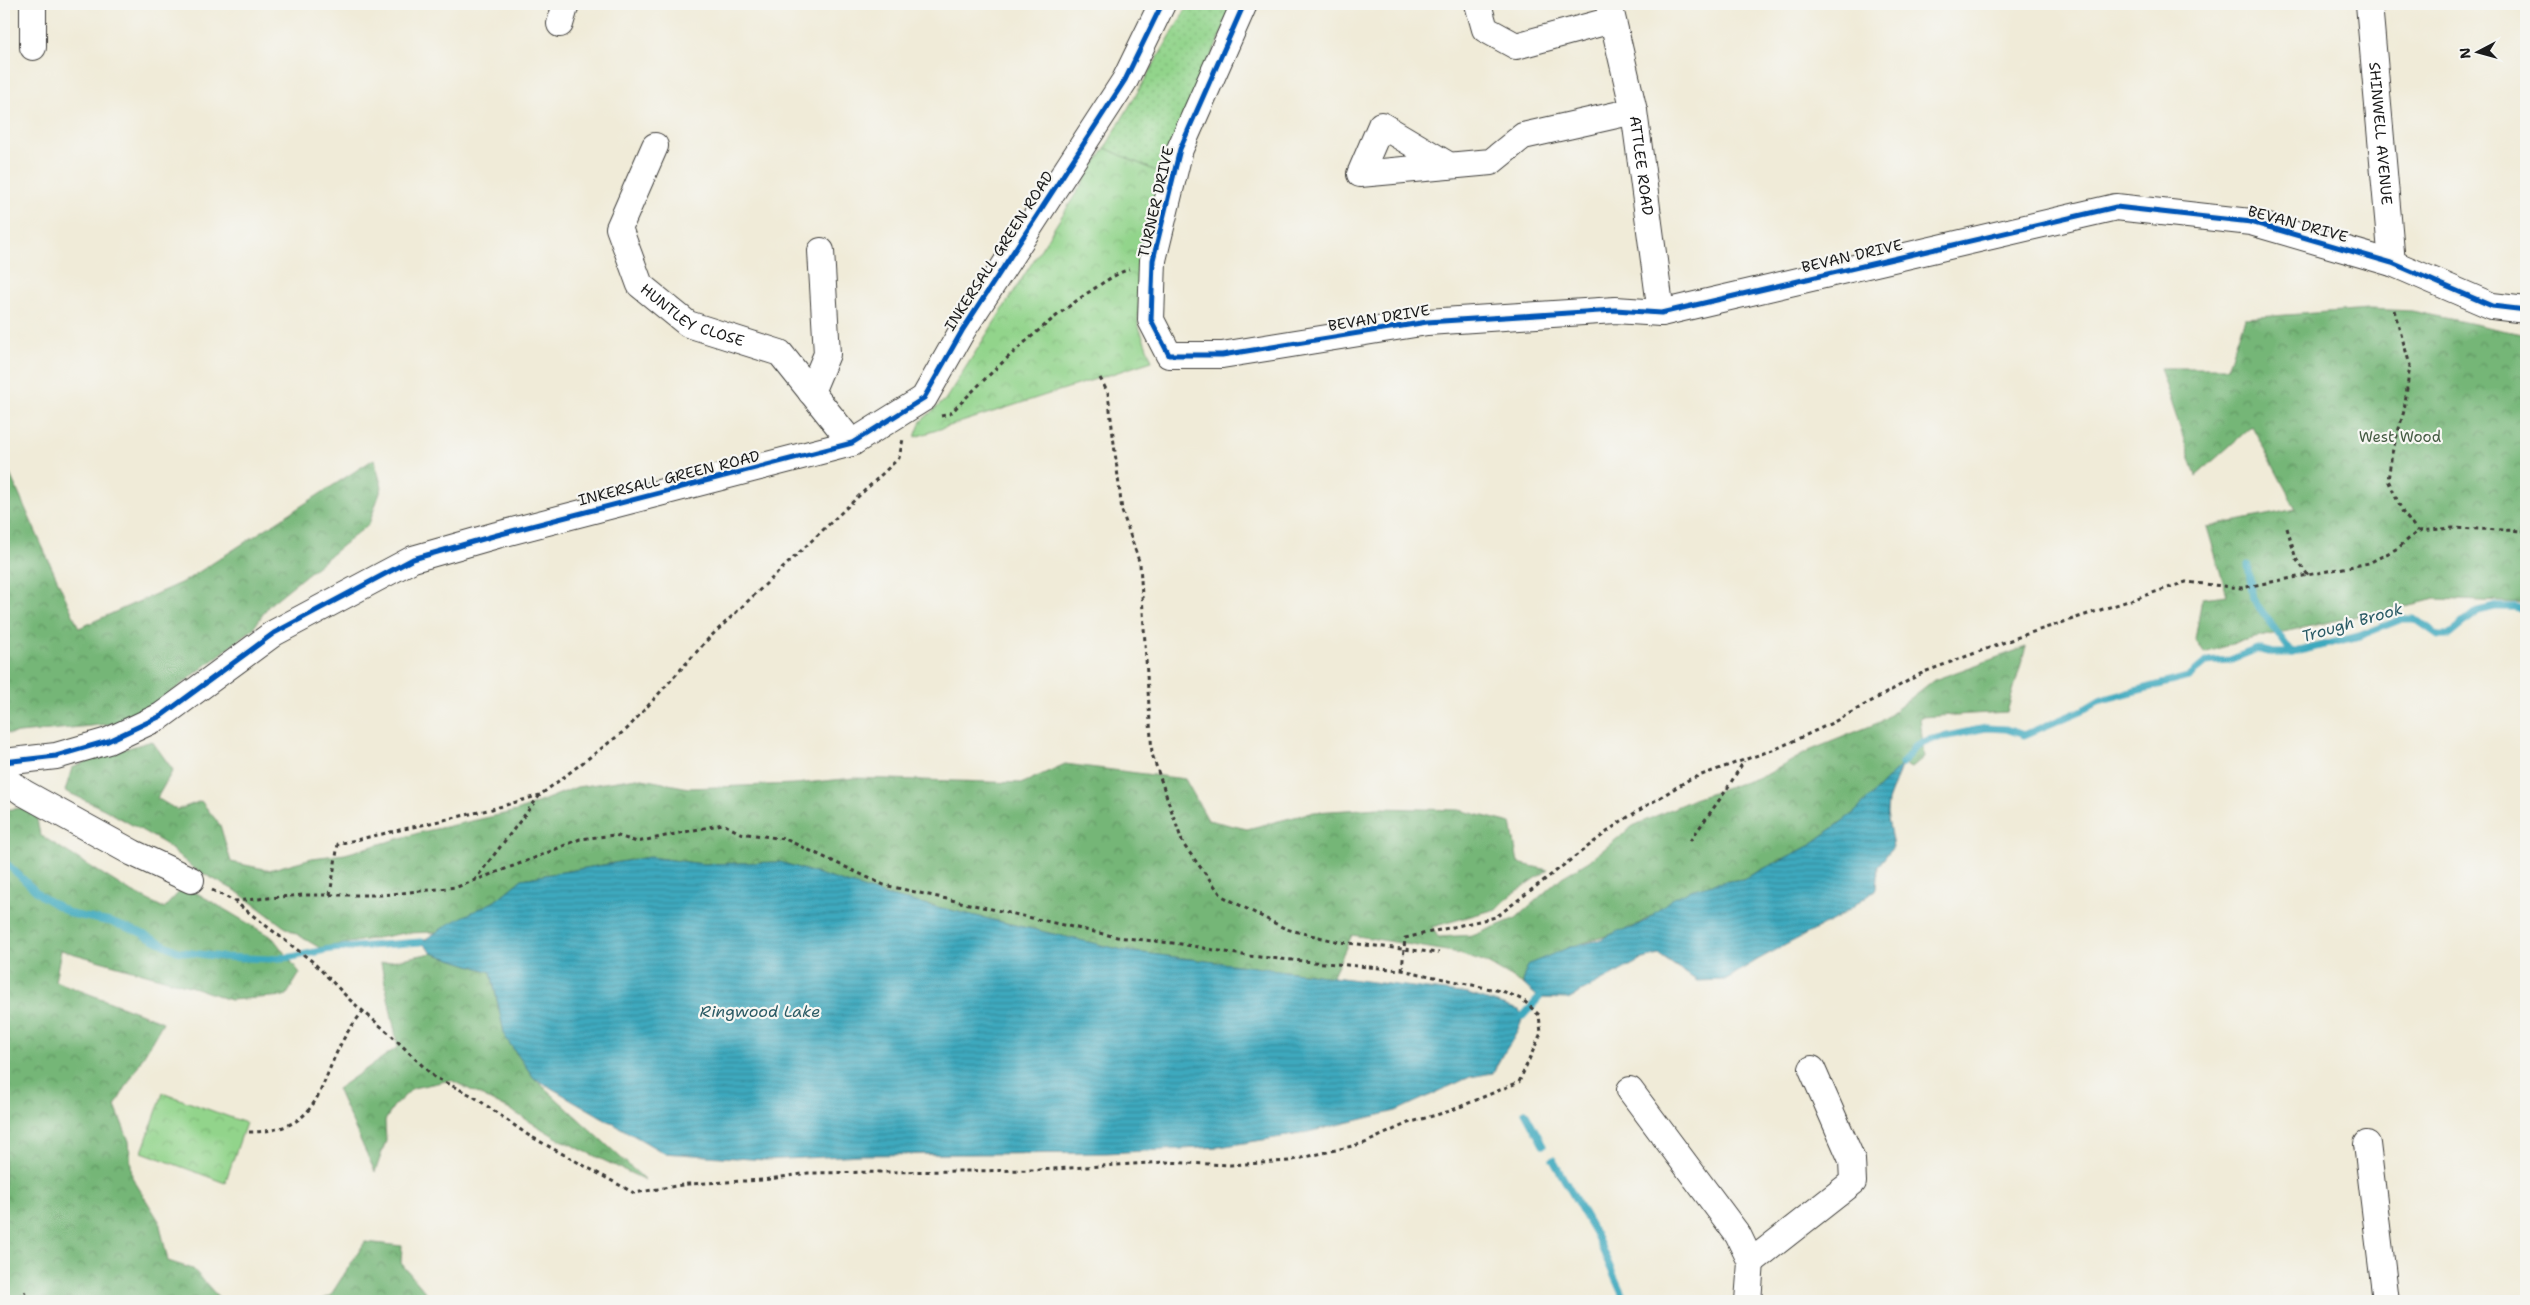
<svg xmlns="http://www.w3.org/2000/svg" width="2530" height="1305" font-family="'Shantell Sans',sans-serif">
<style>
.grass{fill:url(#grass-dots);stroke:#577854}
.forest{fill:url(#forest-crowns);stroke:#48694a}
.park{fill:url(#park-crowns);stroke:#577854}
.water{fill:url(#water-rules);stroke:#2d626d}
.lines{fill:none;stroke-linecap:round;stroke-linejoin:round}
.stream{stroke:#3ea9be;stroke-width:7}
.minor-casing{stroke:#3c3b38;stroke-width:28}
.path{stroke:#3c3b38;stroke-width:3;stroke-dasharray:4 4;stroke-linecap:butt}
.minor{stroke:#fff;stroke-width:26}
.cycleway-casing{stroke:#f6f6f2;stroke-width:8}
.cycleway{stroke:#0057b8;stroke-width:5}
.labels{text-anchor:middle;stroke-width:4.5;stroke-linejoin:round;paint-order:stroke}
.street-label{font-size:15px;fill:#1c1c1c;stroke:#f6f6f2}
.park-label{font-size:15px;fill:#455c43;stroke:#f6f6f2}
.water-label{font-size:16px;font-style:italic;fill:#2b5b65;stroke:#f6f6f2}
</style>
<defs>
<pattern id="grass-dots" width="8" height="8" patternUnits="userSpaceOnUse" patternTransform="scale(1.25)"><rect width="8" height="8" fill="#92d48b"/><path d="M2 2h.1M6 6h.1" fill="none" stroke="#7db577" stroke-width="1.8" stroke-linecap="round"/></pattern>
<pattern id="forest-crowns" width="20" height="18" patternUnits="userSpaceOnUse" patternTransform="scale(1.25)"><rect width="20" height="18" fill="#75b677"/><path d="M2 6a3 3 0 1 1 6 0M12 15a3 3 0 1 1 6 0" fill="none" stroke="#5f9361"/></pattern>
<pattern id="park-crowns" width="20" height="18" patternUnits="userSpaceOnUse" patternTransform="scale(1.25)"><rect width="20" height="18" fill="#92d48b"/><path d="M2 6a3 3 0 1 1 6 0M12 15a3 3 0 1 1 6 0" fill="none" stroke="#7db577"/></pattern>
<pattern id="water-rules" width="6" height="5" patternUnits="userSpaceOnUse" patternTransform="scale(1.25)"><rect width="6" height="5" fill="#3ea9be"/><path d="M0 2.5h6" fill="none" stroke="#33899a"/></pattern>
</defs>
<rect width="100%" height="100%" fill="#f6f6f2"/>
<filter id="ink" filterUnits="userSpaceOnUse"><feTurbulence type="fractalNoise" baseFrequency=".02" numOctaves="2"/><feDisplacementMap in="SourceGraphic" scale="10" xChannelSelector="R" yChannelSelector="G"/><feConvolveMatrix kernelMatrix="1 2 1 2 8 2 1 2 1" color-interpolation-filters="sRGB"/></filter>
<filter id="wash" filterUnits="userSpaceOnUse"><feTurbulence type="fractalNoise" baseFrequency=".0096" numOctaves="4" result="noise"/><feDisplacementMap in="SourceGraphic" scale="20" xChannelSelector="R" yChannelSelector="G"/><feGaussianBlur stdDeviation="1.12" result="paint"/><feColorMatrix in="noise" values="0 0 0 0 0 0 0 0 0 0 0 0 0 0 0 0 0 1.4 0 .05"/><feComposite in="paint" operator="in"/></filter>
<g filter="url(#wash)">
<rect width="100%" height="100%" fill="#f0ebd8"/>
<path class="grass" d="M1189,4h45l-74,169 -55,-25z"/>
<g class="forest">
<path d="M2369,309l43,2 114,24v268l-89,-4 -196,42 -36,12 -10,-13 7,-42 25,-3 -20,-68 89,-18 -44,-83 -56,50 -36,-108h67l18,-50z"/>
<path d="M374,459l8,28 -13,37 -100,81 -16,24 -111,86 -21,8 -112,11 -5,-4v-269l75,167 106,-47z"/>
<path d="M2026,647l-19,65 -87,5 4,40 -13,11 -9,-4 -47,48 -48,35 -64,32 -27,4 -59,29 -25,16 -62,19 -46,27 -1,10 -34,-20 -36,-12 -101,-17 -20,42 -205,-26 -242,-56 -105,-33 -77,2 -54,-7 -127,22 -27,22 -58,31 -32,1 -85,15 -37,-22 -47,-35 -43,-23 -29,-25 -60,-34 -39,-18 7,-23 25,-11 55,-16 21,29 -16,28 20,12 24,-9 19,24 11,37 38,8 43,-12 33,-4 77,-22 95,-21 60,-24 60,-9 52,10 106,-4 59,-6 169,5 42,-19 120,15 23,41 39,9 67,-17 66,-4 79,2 52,13 7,40 30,7 -34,23 -18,16 -64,18 6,10 37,-2 41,-17 46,-41 27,-16 44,-35 61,-27 72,-24 45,-25 69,-28 54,-42z"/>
<path d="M21,808l15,6 4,21 88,55 36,18 21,-22 88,52 27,35 -14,23 -56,4 -34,-12 -135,-38 -6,31 108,41 -48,84 14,35 3,36 27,44 9,40 25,8 29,32h-206l-12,-14v-477z"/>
<path d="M432,953l59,19 14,65 29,41 111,102 -86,-41 -47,-28 -61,-31 -38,8 -20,19 -8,14 1,20 -11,31 -38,-83 61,-42 -17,-84z"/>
<path d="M365,1242l37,4 -1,17 32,38h-114l11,-5z"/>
</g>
<g class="park">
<path d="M1105,148l55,25 -21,106 -1,45 14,37 -237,76 6,-16 24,-21z"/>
<path d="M163,1093l83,30 -21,60 -83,-31z"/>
</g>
<g class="water">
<path d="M1902,764l-14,37 -1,12 6,34 -15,19 -2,23 -37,28 -80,42 -34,21 -28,1 -38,-26 -16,4 -75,40 -29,-1 -16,-14 1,-10 5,-10 41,-17 30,-7 18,-9 14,-3 13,-7 25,-21 20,-10 26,-7 27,-4 64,-32 48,-35z"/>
<path d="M649,857l54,7 77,-2 105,33 242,56 341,43 51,16 4,6c-5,22 -22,37 -30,57l-23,4 -74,34 -96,23 -81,13 -113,6 -245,2 -96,5 -101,-7 -130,-75 -29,-41 -14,-65 -59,-19 -11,-11 31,-20 43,-21 27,-22z"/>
</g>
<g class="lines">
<g class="stream">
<path d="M2248,565l5,34 39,54"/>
<path d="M1902,764l13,-17 13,-7 58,-12 20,1 18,6 59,-25 15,-9 90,-24 18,-15 24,-2 27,-11 16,4h19l67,-17 43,-17h13l23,16h11l29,-24 17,-4h21l10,5"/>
<path d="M4,861l37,35 30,18 39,8 29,10 38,19 45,6 47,2 23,-2 38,-8 91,-7"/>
<path d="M1523,1016l16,-18"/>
<path d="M1525,1112l18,33"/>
<path d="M1553,1160l43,75 29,66"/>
</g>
</g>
</g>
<g filter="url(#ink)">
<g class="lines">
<defs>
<g id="minor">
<path d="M33,4v43"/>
<path d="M1244,4l-64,145 -27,111 -2,60 18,35h53l205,-33 188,-12 46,3 455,-106 135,15 141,41 100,43 34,4"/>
<path d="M1478,4l7,25 31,17 96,-26"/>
<path id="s1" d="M1609,4l25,107 27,202"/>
<path id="s2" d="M2369,4l23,259"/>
<path d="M560,24l6,-20"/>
<path id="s3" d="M655,146l-36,82 21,57 48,39 92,29 72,90"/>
<path d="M1450,166l-69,-41 -21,49 131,-12 32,-26 111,-25"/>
<path d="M811,392l16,-38 -6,-103"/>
<path d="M4,762l52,-6 52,-15 53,-25 113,-83 139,-74 84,-24 355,-92 72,-45 38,-67 163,-251 37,-76"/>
<path d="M4,779l20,14 109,60 58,27"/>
<path d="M1630,1090l108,145 13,27 -3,39"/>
<path d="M2367,1144l19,157"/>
<path d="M1751,1262l102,-80 -1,-22 -40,-91"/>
</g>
</defs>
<use href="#minor" class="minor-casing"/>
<g class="path">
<path d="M2394,310l16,55 -6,46 -12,42 -4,27 15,33 15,18"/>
<path d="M1100,378l8,15 14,118 18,53 12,190 31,90 39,52 64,33 53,13 100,11"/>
<path d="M941,416l9,-2c42,-43 86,-85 136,-120 14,-9 27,-19 43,-25"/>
<path d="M2287,528l9,31 12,16"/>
<path d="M1690,841l35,-49 19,-31"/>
<path d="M474,881l66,-86 87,-66 83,-92 189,-179 4,-19"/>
<path d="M212,890l22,11 79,61 37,38 41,35 43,42 39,19 55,39 106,58 54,-9 75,-4 45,-7 230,-3 126,-8 67,3 58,-4 76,-18 43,-20 42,-12 69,-29 22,-49 -2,-18 -16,-15 -18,-8 -103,-22 -154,-14 -67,-12 -64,-7 -233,-52 -99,-46 -45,-6 -17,-9 -86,18 -22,-7 -35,4 -48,20 -75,28 -75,8h-79l-69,6"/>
<path d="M330,895l8,-51 154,-35 48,-14"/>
<path d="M1402,970l3,-32 91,-21 124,-95 70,-43 88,-31 54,-25 92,-51 100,-37 162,-53 55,6 128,-25 29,-15 20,-17 35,-3 73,3"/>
<path d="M249,1132c76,-1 67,-48 98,-99 5,-8 11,-15 16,-22"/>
<path d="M11,1301l15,-9"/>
</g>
<use href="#minor" class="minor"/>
<defs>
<g id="cycleway">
<path d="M1244,4l-64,145 -27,111 -2,60 18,35h53l205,-33 188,-12 46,3 455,-106 135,15 141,41 100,43 34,4"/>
<path d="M4,762l52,-6 52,-15 53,-25 113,-83 139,-74 84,-24 355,-92 72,-45 38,-67 163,-251 37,-76"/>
</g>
</defs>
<use href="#cycleway" class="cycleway-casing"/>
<use href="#cycleway" class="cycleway"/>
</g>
</g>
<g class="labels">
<g class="street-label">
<text dy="5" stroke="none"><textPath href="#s2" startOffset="130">SHINWELL AVENUE</textPath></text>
<text dy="5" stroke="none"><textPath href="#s1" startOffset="165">ATTLEE ROAD</textPath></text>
<text transform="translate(1156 202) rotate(-77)" y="5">TURNER DRIVE</text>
<text transform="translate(2298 224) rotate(15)" y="5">BEVAN DRIVE</text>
<text transform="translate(999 251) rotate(-57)" y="5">INKERSALL GREEN ROAD</text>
<text transform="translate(1852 256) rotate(-13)" y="5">BEVAN DRIVE</text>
<text dy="5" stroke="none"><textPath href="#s3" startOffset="212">HUNTLEY CLOSE</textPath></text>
<text transform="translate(1379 318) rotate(-9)" y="5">BEVAN DRIVE</text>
<text transform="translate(669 478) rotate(-14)" y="5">INKERSALL GREEN ROAD</text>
</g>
<g class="park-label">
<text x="2400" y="442">West Wood</text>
</g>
<g class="water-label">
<text transform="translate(2352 622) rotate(-16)" y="6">Trough Brook</text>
<text x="760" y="1017">Ringwood Lake</text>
</g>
</g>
<rect width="2530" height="1305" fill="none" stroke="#f6f6f2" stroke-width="20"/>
<g transform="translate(2478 52) rotate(264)" stroke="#f6f6f2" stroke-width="4" paint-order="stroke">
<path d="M0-4L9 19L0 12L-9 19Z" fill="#1c1c1c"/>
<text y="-8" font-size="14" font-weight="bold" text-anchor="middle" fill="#1c1c1c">N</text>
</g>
</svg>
